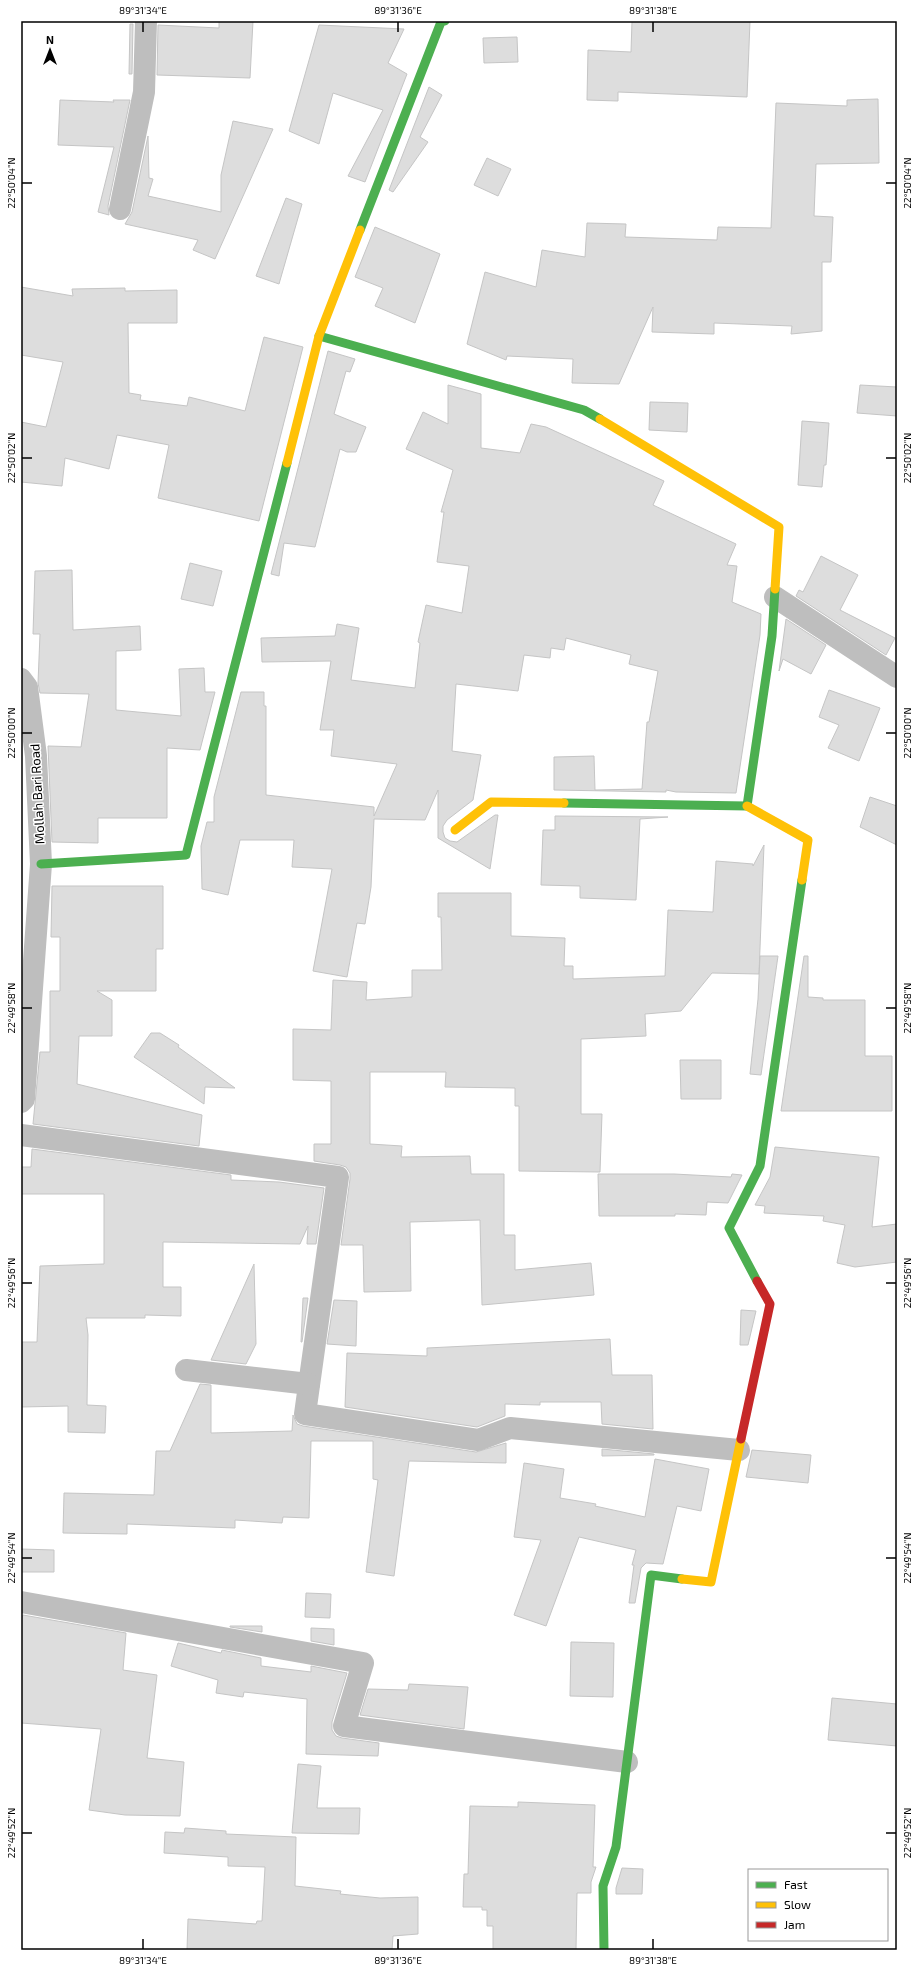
<svg xmlns="http://www.w3.org/2000/svg" width="918" height="1971" font-family="'Exo 2',sans-serif">
<style>
.building{fill:#ddd;stroke:#c5c5c5}
.lines{fill:none;stroke-linecap:round;stroke-linejoin:round}
.street{stroke:#bebebe;stroke-width:22}
.fast{stroke:#4caf50;stroke-width:9}
.slow{stroke:#ffc107;stroke-width:9}
.jam{stroke:#c62828;stroke-width:9}
.ticks{fill:none;stroke:#000;stroke-width:1.5}
.labels{text-anchor:middle;stroke-width:3;stroke-linejoin:round;paint-order:stroke}
.street-label{font-size:13px;fill:#000;stroke:#fff}
.neatline{fill:none;stroke:#000;stroke-width:1.5}
.ticks-label{font-size:10px;text-anchor:middle;fill:#000}
</style>
<rect width="100%" height="100%" fill="#fff"/>
<g class="building">
<path d="M219,21h34l-3,57 -93,-3 1,-50 61,3z"/>
<path d="M632,21h118l-3,76 -129,-5v9l-31,-1 1,-50 43,2z"/>
<path d="M130,24h3l-1,50h-3z"/>
<path d="M319,25l85,4 -16,34 19,11 -42,108 -17,-6 35,-66 -50,-17 -14,51 -30,-13z"/>
<path d="M517,37l1,25 -34,1 -1,-25z"/>
<path d="M429,87l13,8 -22,42 8,5 -35,50 -4,-2z"/>
<path d="M878,99l1,64 -63,1 -2,52 19,1 -2,45h-9v69l-31,3 1,-8 -78,-3v11l-62,-2 1,-25 -34,77 -47,-1 1,-24 -66,-3 -1,4 -39,-16 18,-72 51,15 6,-37 43,7 2,-34 39,1 -1,13 92,3 1,-13 53,1 5,-125 71,3v-6z"/>
<path d="M60,100l54,2 -1,-2h17l-22,106 1,9 -11,-3 16,-65 -56,-2z"/>
<path d="M233,121l40,8 -58,130 -22,-9 5,-10 -73,-16 7,-12 16,-76 1,42 4,1 -5,17 73,16v-37z"/>
<path d="M487,158l24,11 -13,27 -24,-11z"/>
<path d="M286,198l16,6 -23,80 -23,-8z"/>
<path d="M375,227l65,27 -25,69 -40,-17 8,-18 -28,-11z"/>
<path d="M21,287l52,9 -1,-7 53,-1v3l52,-1v33h-49l1,70 12,2 -1,5 47,6 2,-9 56,14 19,-74 39,10 -44,174 -101,-23 11,-53 -52,-10 -8,34 -44,-11 -3,28 -41,-4v-60l25,5 17,-65 -42,-7z"/>
<path d="M328,351l27,8 -5,13 -4,-1 -12,43 32,13 -10,25h-9l-7,-3 -25,98 -31,-4 -5,33 -8,-2z"/>
<path d="M448,385l33,9v54l39,5 11,-29 15,3 118,54 -11,24 83,39 -9,21 10,1 -5,36 29,12 -1,21 -24,158 -60,-1 -10,-2v2l-112,-2v-33l40,-1 1,34 47,-1 5,-67h2l9,-51 -29,-7 2,-9 -65,-17 -2,12 -13,-2 -1,10 -26,-3 -6,36 -62,-7 -4,67 29,4 -8,45 -26,20 -4,6v6l2,6 5,3 7,1 38,-27h3l-8,54 -52,-31v-48l-13,30 -51,-1 -3,68 -6,37 -8,-1 -10,54 -34,-6 19,-102 -40,-2 2,-27h-54l-12,55 -26,-6 -1,-43 6,-24h7v-25l27,-105h23v14h2v89l108,12v9l23,-52 -66,-8 3,-26h-14l11,-69 -69,1 -1,-24 74,-2 2,-12 22,4 -8,52 64,8 5,-45 -2,-1 8,-37 36,8 7,-47 -32,-4 7,-50h-3l12,-42 -47,-21 17,-37 25,12z"/>
<path d="M860,385l37,2v29l-40,-3z"/>
<path d="M650,402l38,1 -1,29 -38,-2z"/>
<path d="M802,421l27,2 -3,42h-2l-2,22 -24,-2z"/>
<path d="M821,556l37,19 -18,35 55,28 -9,17 -90,-59 3,-6 4,2z"/>
<path d="M190,563l32,8 -9,35 -32,-7z"/>
<path d="M72,570l1,60 67,-4 1,24 -25,1v59l65,6 -2,-47 25,-1 1,24h10l-15,58 -33,-2v70h-69v25l-46,-1 -4,-96 33,1 8,-53 -49,-1 -2,-10 2,-49h-7l2,-63z"/>
<path d="M786,619l40,26 -15,29 -28,-15 -4,12z"/>
<path d="M829,690l51,18 -21,53 -31,-13 11,-23 -20,-8z"/>
<path d="M870,797l27,9v39l-37,-18z"/>
<path d="M555,816l113,1 -28,2 -4,81 -56,-2v-12l-39,-1 2,-55h12z"/>
<path d="M764,845l-5,129 -47,-1 -31,38 -36,3 1,22 -65,3v75h21l-2,58 -81,-1v-65h-4v-18l-70,-1 1,-15h-76v72l32,2 -1,11 69,-1 1,18h33v61h11v35l76,-7 3,32 -112,10 -2,-85 -70,2 1,69 -47,1 -1,-47h-22l9,-66v-6l-4,-6 -6,-2 -26,-4v-17h17v-63l-38,-1v-51l38,1 2,-50 34,2 -1,18 46,-3v-27h30l-1,-53h-3v-24h73v43l54,2 -1,28h9v13l92,-3 3,-66 45,2 3,-51 37,3v2z"/>
<path d="M52,886h111v63h-7v42h-59l15,9v36h-33l-2,48 125,31 -3,31 -166,-22 7,-72h10v-61h10v-54h-9z"/>
<path d="M760,956h18l-17,119 -11,-1 8,-75z"/>
<path d="M804,956h4v41l15,1v2h42v56h27v55h-111z"/>
<path d="M151,1033h9l19,12 -1,2 57,41 -30,-1 -1,17 -70,-47z"/>
<path d="M680,1060h41v39h-40z"/>
<path d="M775,1147l104,10 -7,70 25,-3v38l-42,5 -18,-4 8,-38 -22,-4 1,-5 -60,-3 1,-7 -10,-1 15,-28z"/>
<path d="M32,1149l199,26v5l48,2 45,6 -8,56h-9l1,-18 -8,18 -137,-2v45h18v29l-36,-1v3h-59l2,17 -1,70 19,1 -1,27 -37,-1v-26l-47,1v-65h16l3,-76 64,-2v-70h-83v-27h10z"/>
<path d="M598,1174h76l57,3 1,-3 10,1 -14,28 -21,-1 -1,13 -31,-1v2h-76z"/>
<path d="M254,1264l2,80 -10,20 -35,-4z"/>
<path d="M303,1298h5l-6,44h-1z"/>
<path d="M334,1300l23,1 -1,45 -29,-2z"/>
<path d="M741,1310l15,1 -8,34h-8z"/>
<path d="M610,1339l2,36h40l1,54 -51,-5 -1,-22h-61v3l-35,-1v12l-28,11 -132,-20 2,-54 80,3v-8z"/>
<path d="M200,1384l11,1v48l81,-2 1,-16 4,9 6,2 173,26 30,-9v20l-97,-2 -15,115 -28,-4 12,-92 -5,-1v-38h-62l-2,77 -26,-1 -1,6 -47,-3v8l-108,-4v10l-64,-1 1,-40 90,2 2,-44h14z"/>
<path d="M602,1449l52,5v1l-52,1z"/>
<path d="M752,1450l59,5 -3,28 -62,-6z"/>
<path d="M655,1459l54,10 -8,42 -24,-5 -14,58 -17,-1 -5,5 -6,35h-6l5,-38h-2l4,-15 -57,-13 -33,89 -32,-11 27,-75 -27,-3 10,-74 40,6 -4,29 36,6 -1,2 50,11z"/>
<path d="M21,1549l33,1v22h-33z"/>
<path d="M306,1593l25,1 -1,24 -25,-1z"/>
<path d="M23,1615l103,18 -3,37 34,5 -10,83 37,4 -4,54 -55,-1 -36,-5 12,-81 -80,-6v-102z"/>
<path d="M230,1626h32v6l-32,-5z"/>
<path d="M311,1628l23,1v16l-23,-4z"/>
<path d="M571,1642l43,1 -1,54 -43,-1z"/>
<path d="M178,1643l43,10 1,-3 39,8v8l50,6v-6l36,7 -15,49v8l4,6 6,2 37,5 -1,13 -72,-2 1,-55 -63,-7 -1,5 -27,-4 2,-13 -47,-14z"/>
<path d="M409,1684l59,3 -4,42 -104,-14 8,-26 40,1z"/>
<path d="M832,1698l65,6v42l-69,-6z"/>
<path d="M298,1764l23,2 -4,42h43l-1,26 -67,-1z"/>
<path d="M518,1802l77,3 -2,62h3l-5,15v11h-14l-1,57h-83v-24h-6v-16h-5v-3h-19l1,-33h4l2,-68 48,1z"/>
<path d="M185,1828l41,3v3l70,3 -1,49 46,5 -1,3 40,4 38,-1v37l-25,2 -1,14h-205l1,-31 68,5 1,-3h5l3,-54 -37,-1v-9l-64,-4 1,-21 19,1z"/>
<path d="M622,1868l21,1 -1,25h-26v-6z"/>
</g>
<g class="lines">
<g class="street">
<path d="M120,209l24,-117 2,-71"/>
<path d="M775,597l122,80"/>
<path d="M21,679l6,8 9,69 5,108 -17,235 -3,3"/>
<path d="M21,1135l317,42 -33,237 173,26 32,-12 229,22"/>
<path d="M186,1370l123,14"/>
<path d="M21,1602l342,61 -19,63 283,36"/>
</g>
<g class="fast">
<path d="M360,230l81,-208 4,-1"/>
<path d="M319,336l265,74 16,9"/>
<path d="M564,803l183,3 25,-170 3,-47"/>
<path d="M41,864l145,-9 101,-392"/>
<path d="M757,1281l-28,-53 31,-62 42,-286"/>
<path d="M604,1950l-1,-64 13,-39 35,-272 31,4"/>
</g>
<g class="slow">
<path d="M600,419l179,108 -4,62"/>
<path d="M287,463l32,-127 41,-106"/>
<path d="M747,806l61,34 -6,40"/>
<path d="M455,830l36,-28 73,1"/>
<path d="M682,1579l29,3 30,-143"/>
</g>
<path class="jam" d="M741,1439l29,-135 -13,-23"/>
</g>
<path class="ticks" d="M143,22v10M398,22v10M653,22v10M22,183h10M886,183h10M22,458h10M886,458h10M22,733h10M886,733h10M22,1008h10M886,1008h10M22,1283h10M886,1283h10M22,1558h10M886,1558h10M22,1833h10M886,1833h10M143,1939v10M398,1939v10M653,1939v10"/>
<g class="labels">
<g class="street-label">
<text transform="translate(37 794) rotate(-93)" y="5">Mollah Bari Road</text>
</g>
</g>
<rect width="918" height="1971" fill="none" stroke="#ffffff" stroke-width="44"/>
<rect x="748" y="1869" width="140" height="72" fill="#ffffff" stroke="#999999"/>
<rect x="756" y="1882" width="20" height="6" fill="#4caf50" stroke="#999999"/>
<text x="784" y="1889" font-size="12" fill="#000000">Fast</text>
<rect x="756" y="1902" width="20" height="6" fill="#ffc107" stroke="#999999"/>
<text x="784" y="1909" font-size="12" fill="#000000">Slow</text>
<rect x="756" y="1922" width="20" height="6" fill="#c62828" stroke="#999999"/>
<text x="784" y="1929" font-size="12" fill="#000000">Jam</text>
<g transform="translate(50 50)" stroke="#ffffff" stroke-width="3" paint-order="stroke">
<path d="M0-3L7 15L0 10L-7 15Z" fill="#000000"/>
<text y="-6" font-size="11" font-weight="bold" text-anchor="middle" fill="#000000">N</text>
</g>
<rect x="22" y="22" width="874" height="1927" class="neatline"/>
<g class="ticks-label">
<text x="143" y="14">89°31'34"E</text>
<text x="398" y="14">89°31'36"E</text>
<text x="653" y="14">89°31'38"E</text>
<text transform="translate(11 183) rotate(-90)" y="4">22°50'04"N</text>
<text transform="translate(907 183) rotate(-90)" y="4">22°50'04"N</text>
<text transform="translate(11 458) rotate(-90)" y="4">22°50'02"N</text>
<text transform="translate(907 458) rotate(-90)" y="4">22°50'02"N</text>
<text transform="translate(11 733) rotate(-90)" y="4">22°50'00"N</text>
<text transform="translate(907 733) rotate(-90)" y="4">22°50'00"N</text>
<text transform="translate(11 1008) rotate(-90)" y="4">22°49'58"N</text>
<text transform="translate(907 1008) rotate(-90)" y="4">22°49'58"N</text>
<text transform="translate(11 1283) rotate(-90)" y="4">22°49'56"N</text>
<text transform="translate(907 1283) rotate(-90)" y="4">22°49'56"N</text>
<text transform="translate(11 1558) rotate(-90)" y="4">22°49'54"N</text>
<text transform="translate(907 1558) rotate(-90)" y="4">22°49'54"N</text>
<text transform="translate(11 1833) rotate(-90)" y="4">22°49'52"N</text>
<text transform="translate(907 1833) rotate(-90)" y="4">22°49'52"N</text>
<text x="143" y="1964">89°31'34"E</text>
<text x="398" y="1964">89°31'36"E</text>
<text x="653" y="1964">89°31'38"E</text>
</g>
</svg>
